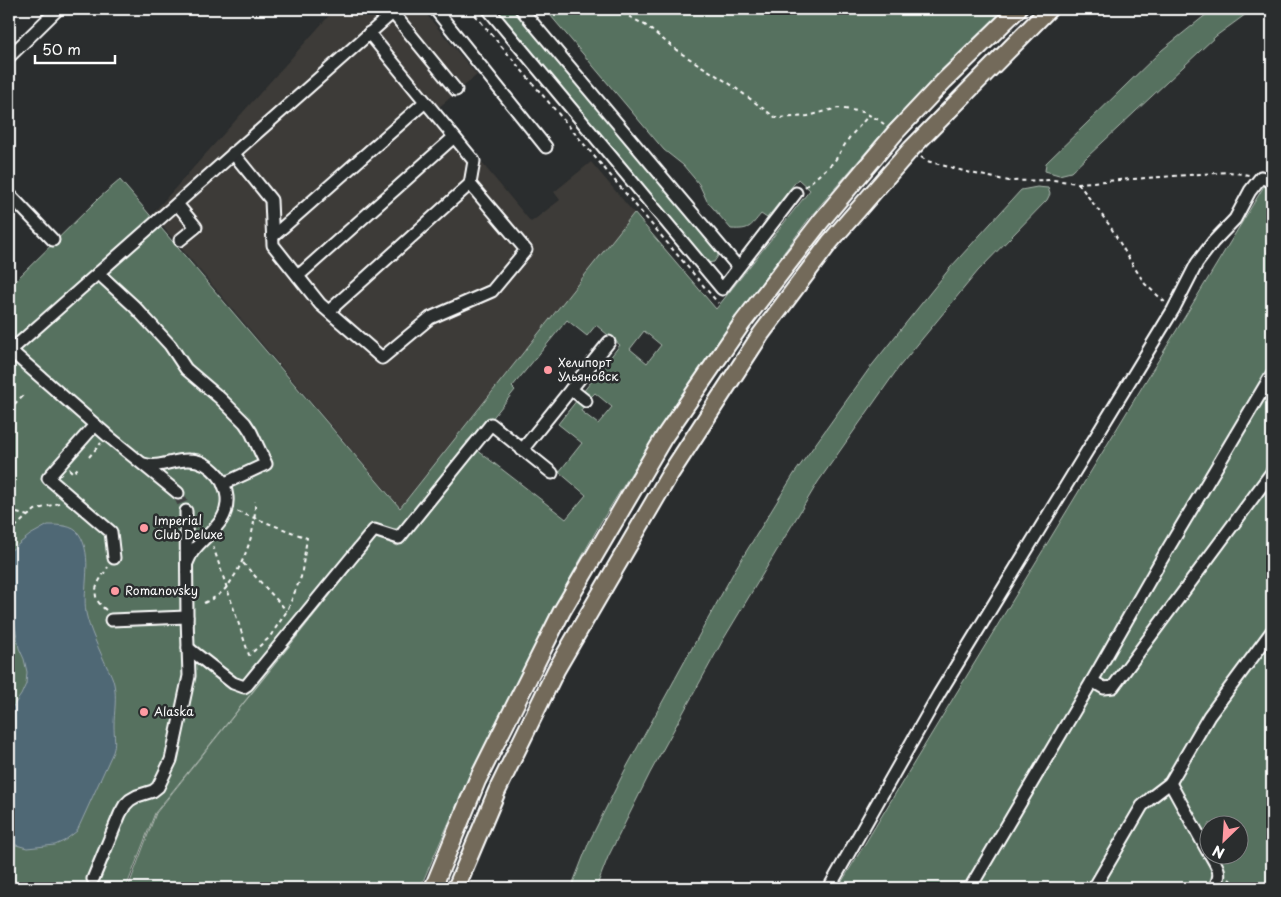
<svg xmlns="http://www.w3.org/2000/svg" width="1281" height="897" font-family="'Playpen Sans',sans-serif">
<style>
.built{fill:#3c3a37}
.green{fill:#57715f;stroke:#abb8af;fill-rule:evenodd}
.water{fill:#4f6774;stroke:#95a4ac}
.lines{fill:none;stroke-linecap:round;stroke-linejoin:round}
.minor-tunnel{stroke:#3f4243;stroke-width:11;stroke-dasharray:11 5.5;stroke-linecap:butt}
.minor-casing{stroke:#fff;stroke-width:15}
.highway-casing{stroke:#fff;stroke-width:20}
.path{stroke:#fff;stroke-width:2;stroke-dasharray:4 4;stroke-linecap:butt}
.minor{stroke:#2a2d2e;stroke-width:11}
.highway{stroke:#736b5a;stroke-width:16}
.poi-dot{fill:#ff9aa2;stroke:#2a2d2e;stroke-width:2}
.labels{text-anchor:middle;stroke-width:5;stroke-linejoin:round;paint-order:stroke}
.poi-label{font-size:12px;fill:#fff;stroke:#2a2d2e;text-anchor:start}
</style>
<rect width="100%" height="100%" fill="#2a2d2e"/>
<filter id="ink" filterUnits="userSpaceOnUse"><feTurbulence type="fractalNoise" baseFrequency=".02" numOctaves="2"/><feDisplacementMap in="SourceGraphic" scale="10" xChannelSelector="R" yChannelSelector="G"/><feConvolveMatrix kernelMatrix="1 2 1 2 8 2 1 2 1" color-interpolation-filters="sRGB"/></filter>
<g filter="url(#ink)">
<path class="built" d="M335,9h87l55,66 -40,34 94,113 29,-22 -6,-8 37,-30 43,51 -234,294 -248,-293z"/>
<g class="green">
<path d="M494,9h21l202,242 1,5 -4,6 -7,1z"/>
<path d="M545,9h460l-115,115 -79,92 -73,98 -80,116 -57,92 -39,71 -94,186 -48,109h-292l28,-75 195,-244 -196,244 -29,75h-117v-601l90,-89 21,-18 280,328 234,-295 82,96 94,-119 -12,-11 -31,39 -6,-4c-11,13 -11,16 -30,15l-24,-28 -8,-17 -16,-19 -19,-15zM567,320l20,16 9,-11 24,20 -37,47 7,6 5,-5 17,14 -14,17 -17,-13 3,-6 -7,-5 -19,24 24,19 -23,29 27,23 -20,24 -89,-69 -79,96 -22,-8 6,-8c7,0 13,0 20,-4l66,-82 -2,-2 14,-13 7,-4 28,-35 -3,-3zM644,331l17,14 -14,18 -17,-14z"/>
<path d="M1213,9h40l-37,27 -145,136 -12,3 -14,-4 1,-8 116,-113z"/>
<path d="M1272,173v715h-434zM1208,824h30v30h-30z"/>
<path d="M1037,187l11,1 2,6 -3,6 -69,71 -79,96 -81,115 -95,158 -73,133 -42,84 -12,31h-25l18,-46 36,-72 111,-202 58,-94 75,-105 81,-101 71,-78z"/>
</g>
<path class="water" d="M48,525c10,0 25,0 31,9 15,23 3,54 7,79 3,16 14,38 21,54 3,5 6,11 7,17 3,14 0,28 0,42 0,10 2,17 -1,26l-36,79 -13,10 -9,4 -28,3 -18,-5v-131l12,-17 5,-11 1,-12 -3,-13 -5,-11 -5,-27 -1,-23 -4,-26v-19l1,-2 20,-16z"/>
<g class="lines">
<path class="minor-tunnel" d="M178,493l8,18"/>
<defs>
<g id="minor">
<path d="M435,9l111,138"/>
<path d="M488,9l234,280 74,-96"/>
<path d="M521,9l217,258"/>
<path d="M393,13l63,77"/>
<path d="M9,57l49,-48"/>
<path d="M233,153l38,47 2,45 47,59 62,54 48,-40 62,-27 34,-41 -56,-66 4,-23 -105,-128"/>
<path d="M9,194l44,46"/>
<path d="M177,204l19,23 -16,13"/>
<path d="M273,236l152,-134"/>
<path d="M98,273l36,33 36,39 16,24 34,29 25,25 6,9 15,32 -43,20"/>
<path d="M298,276l156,-139"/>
<path d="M329,311l141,-127"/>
<path d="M11,351l97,85 70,57"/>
<path d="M9,352l388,-343"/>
<path d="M571,389l15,12"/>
<path d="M95,425l-47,53 63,54 3,26"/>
<path d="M522,450l87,-108"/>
<path d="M144,464c15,5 29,-5 45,-4 12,0 22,7 29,15 5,6 8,14 9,22 2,26 -19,35 -33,53 -3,3 -5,9 -7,13"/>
<path d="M111,620l76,-3"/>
<path d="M188,648l45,35 11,4 3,-2 127,-155 25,8 92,-114 61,49"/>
<path d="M1092,681l12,7 9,-1 159,-215"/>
<path d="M1170,783l38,69"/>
<path d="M1210,854c8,14 13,19 4,34"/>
<path d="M93,879l27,-65 5,-9 5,-5 7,-4 16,-5 5,-4 13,-27 18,-84 -2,-59 -1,-106"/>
<path d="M829,888l110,-194 234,-384 24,-47 16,-21 22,-23 15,-28 11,-14 11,5"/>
<path d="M970,888l122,-207 68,-119 112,-188"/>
<path d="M1094,888l48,-82 11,-10 17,-13 39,-67 63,-85"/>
</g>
<g id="highway">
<path d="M433,888l44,-107 85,-170 102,-174 79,-115 78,-101 74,-88 49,-52 74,-72"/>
<path d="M456,888l41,-97 59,-121 114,-196 91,-140 69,-92 81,-93 138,-140"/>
</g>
</defs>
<use href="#minor" class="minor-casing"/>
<use href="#highway" class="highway-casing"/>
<g class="path">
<path d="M470,9l248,294"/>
<path d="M615,9l30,16 34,27 51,32 46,34 32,-2 30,-8 25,4 14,7 7,5"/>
<path d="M921,157l6,4 44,12 38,8 44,-1 25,3 151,-11 20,3"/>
<path d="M1078,183l32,43 21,36 14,22 21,19"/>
<path d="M805,187l29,-25 15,-24 20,-23"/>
<path d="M9,410l15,-16"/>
<path d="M89,457l12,-14"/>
<path d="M69,469l4,4 6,-6"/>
<path d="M9,511l19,5"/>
<path d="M9,533l15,-14 11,-9 24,-7"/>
<path d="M213,546l36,109 20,-17 18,-27 14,-34 6,-39 -71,-27"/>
<path d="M243,563l44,48"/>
<path d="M204,603c8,-4 16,-8 22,-15 4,-4 6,-9 9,-13 13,-23 21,-47 20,-74"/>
<path d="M106,610c-19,-15 -8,-27 2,-43"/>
<path d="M1229,879l9,9"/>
</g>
<use href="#minor" class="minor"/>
<use href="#highway" class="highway"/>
</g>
</g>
<g class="poi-dot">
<circle cx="548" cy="370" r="5"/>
<circle cx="144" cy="528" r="5"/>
<circle cx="115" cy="591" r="5"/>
<circle cx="144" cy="712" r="5"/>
</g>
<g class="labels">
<g class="poi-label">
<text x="558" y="367">Хелипорт<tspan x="558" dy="14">Ульяновск</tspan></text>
<text x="154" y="525">Imperial<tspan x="154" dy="14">Club Deluxe</tspan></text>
<text x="125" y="595">Romanovsky</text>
<text x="154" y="716">Alaska</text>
</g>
</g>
<rect width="1281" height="897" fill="none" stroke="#2a2d2e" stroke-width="30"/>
<rect x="15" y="15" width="1251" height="867" fill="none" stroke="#fff" stroke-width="2" filter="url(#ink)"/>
<g transform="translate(1224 840) rotate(205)"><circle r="24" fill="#2a2d2e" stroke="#7f8182"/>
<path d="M0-4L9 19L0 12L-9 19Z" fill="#ff9aa2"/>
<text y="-8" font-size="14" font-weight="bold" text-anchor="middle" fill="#ffffff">N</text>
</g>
<path d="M35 55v8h80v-8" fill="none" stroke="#ffffff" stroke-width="2.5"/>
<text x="42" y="55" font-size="15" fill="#ffffff" stroke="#2a2d2e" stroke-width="4" paint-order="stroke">50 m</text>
</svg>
